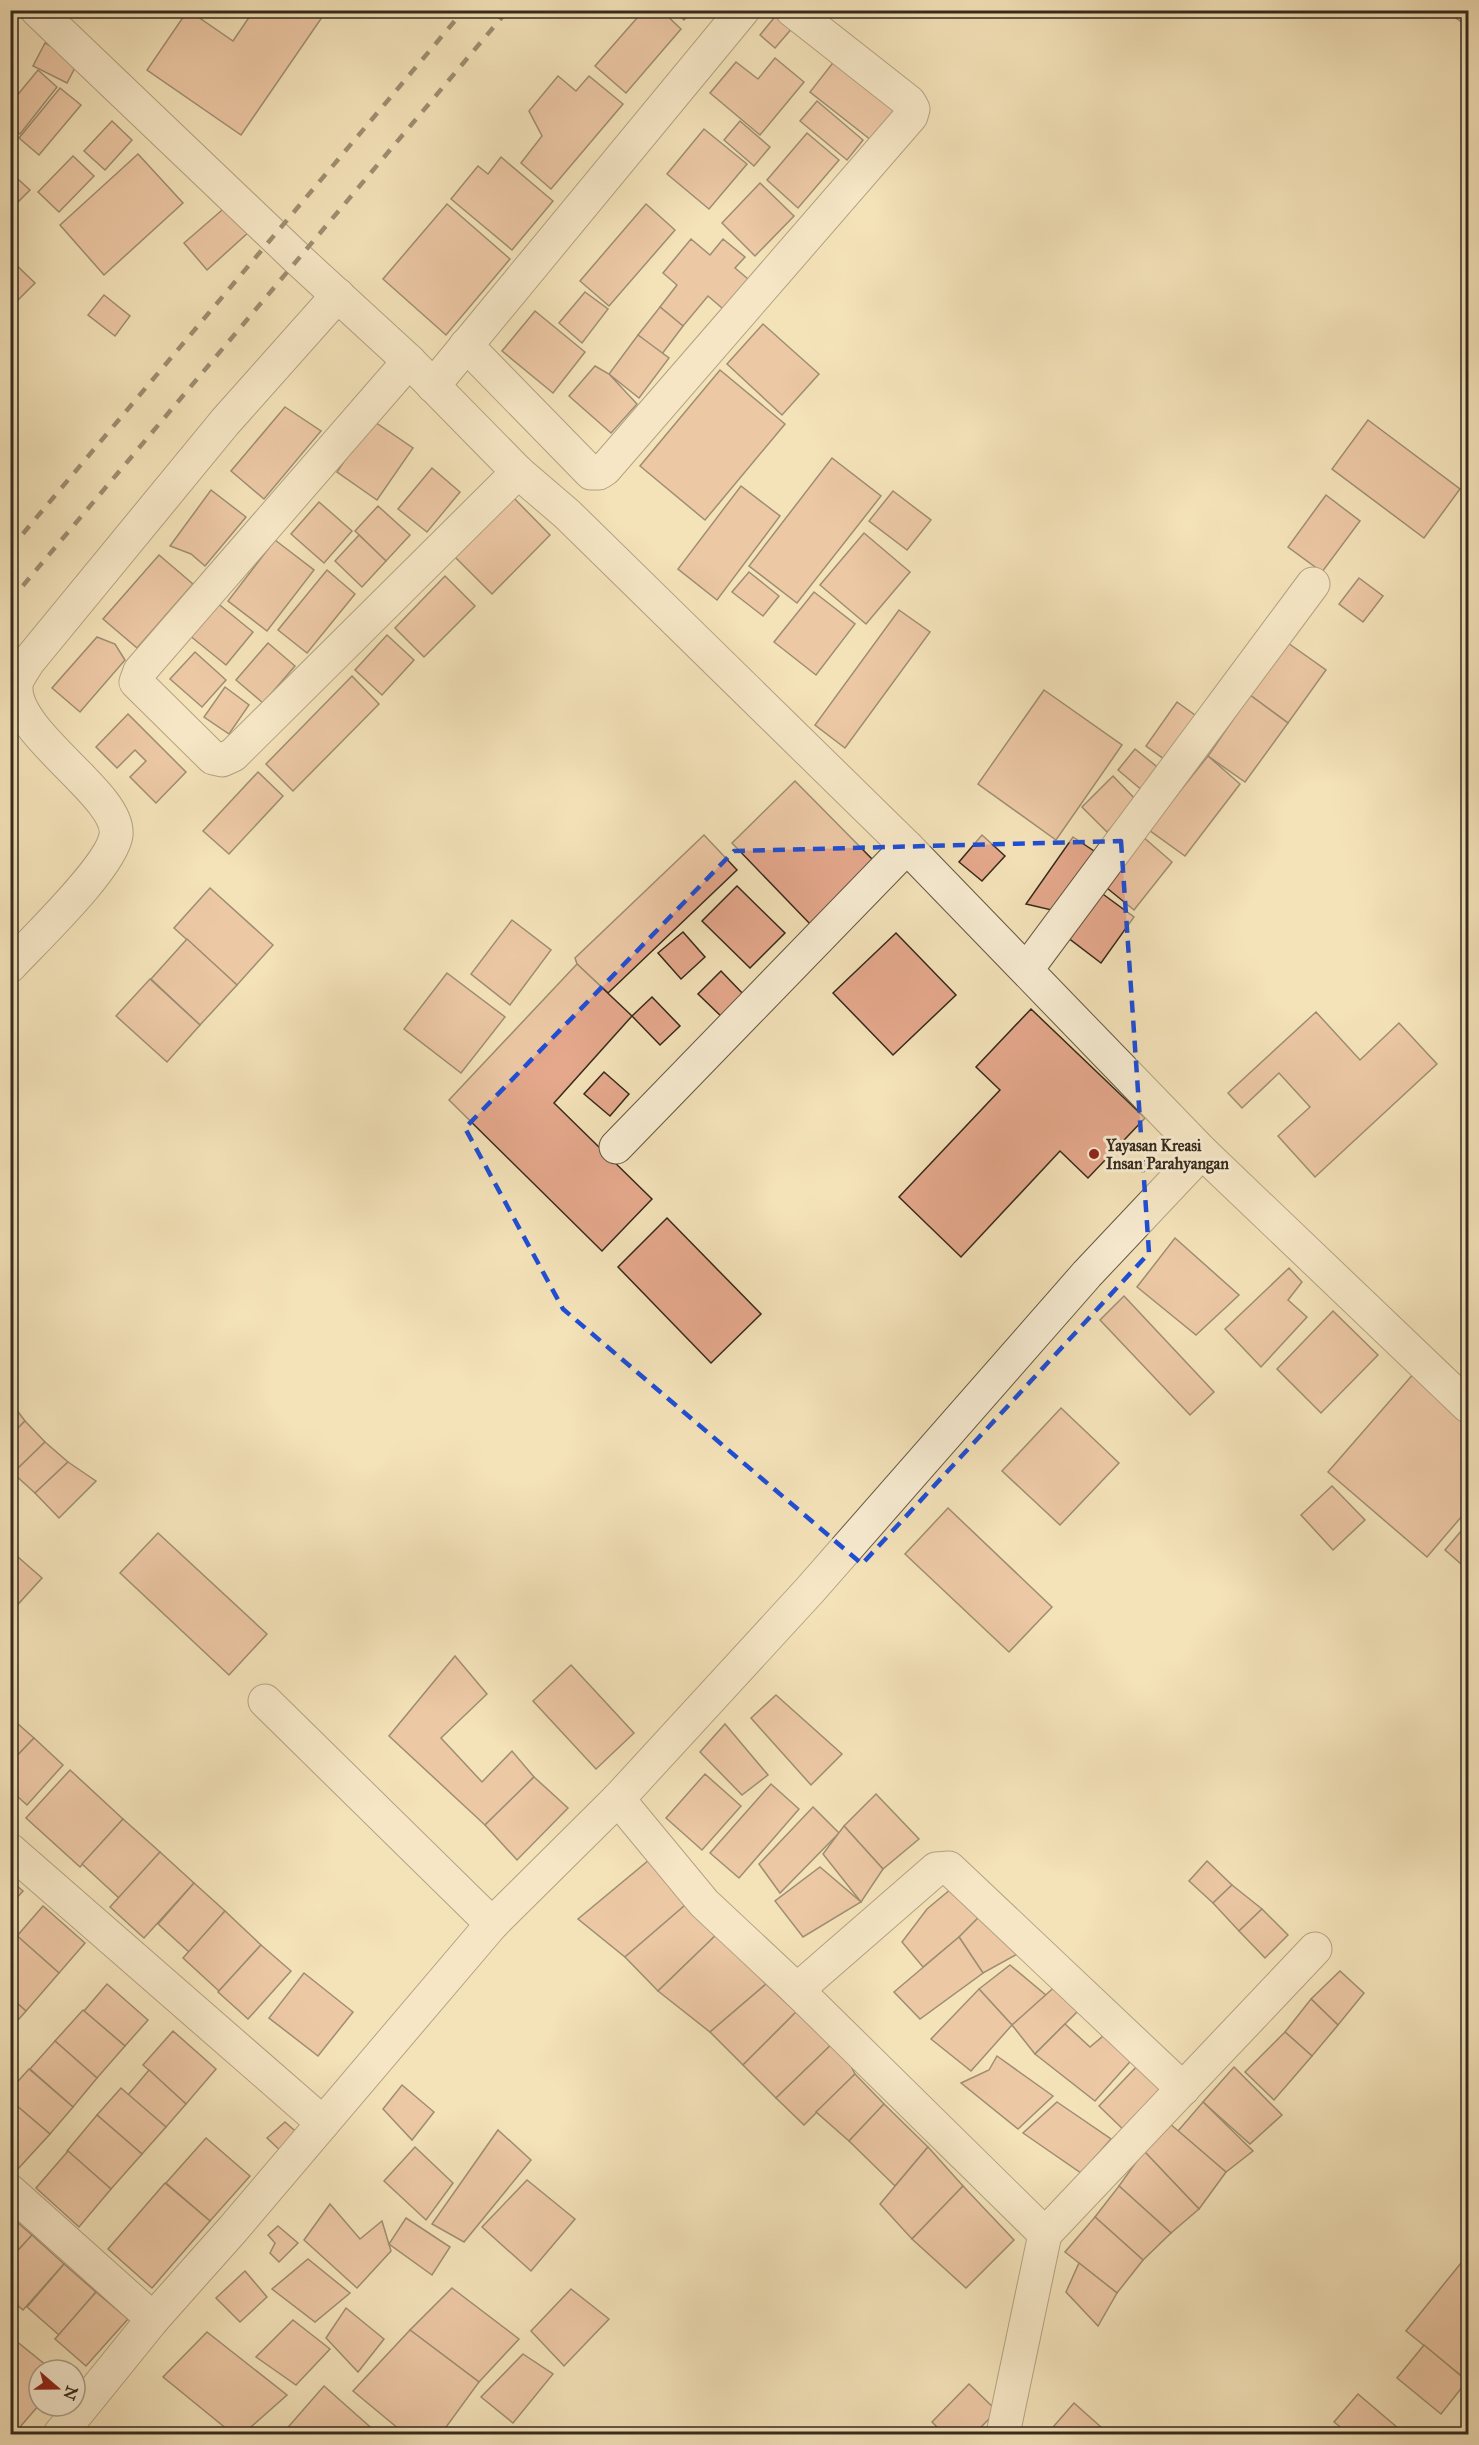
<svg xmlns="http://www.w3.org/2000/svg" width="1479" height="2445" font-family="'IM FELL Great Primer',serif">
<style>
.building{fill:#e5a88c;stroke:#352a1c;stroke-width:1.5}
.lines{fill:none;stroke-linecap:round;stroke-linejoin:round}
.minor-casing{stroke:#655843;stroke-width:35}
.minor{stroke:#f8ecd2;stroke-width:33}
.rail{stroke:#352a1c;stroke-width:4.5;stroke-dasharray:10 10;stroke-linecap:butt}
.marked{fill:none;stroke:#1d4ed8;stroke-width:4.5;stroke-dasharray:12 8;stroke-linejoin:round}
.poi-dot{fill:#8f2418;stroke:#f8ecd2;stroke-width:2}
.labels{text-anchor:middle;stroke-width:6;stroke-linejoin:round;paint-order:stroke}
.poi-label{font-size:16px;font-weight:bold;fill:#352a1c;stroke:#f8ecd2;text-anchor:start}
</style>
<rect width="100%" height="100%" fill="#f4e2b9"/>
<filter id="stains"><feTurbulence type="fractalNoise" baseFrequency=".00333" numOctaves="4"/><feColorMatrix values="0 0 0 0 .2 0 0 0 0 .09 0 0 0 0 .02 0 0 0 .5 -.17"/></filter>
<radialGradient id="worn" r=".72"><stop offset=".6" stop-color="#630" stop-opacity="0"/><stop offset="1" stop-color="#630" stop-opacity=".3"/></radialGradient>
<g class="building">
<path d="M188,10l45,31 21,-31h73l-86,125 -94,-65z"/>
<path d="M202,10h12l-5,7z"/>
<path d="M644,10h17l20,19 -55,64 -31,-27z"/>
<path d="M673,10h19l-8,10z"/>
<path d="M1444,10h24v4l-5,9z"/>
<path d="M778,13l16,13 -19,22 -15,-13z"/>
<path d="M1468,14v13l-5,-4z"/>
<path d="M45,43l34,17 -12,23 -34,-17z"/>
<path d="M839,55l66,51 -29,38 -66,-52z"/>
<path d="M775,58l29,24 -44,53 -50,-42 26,-31 22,17z"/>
<path d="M38,70l19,17 -37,47 -10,-7v-23z"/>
<path d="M558,76l18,15 13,-15 34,28 -72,85 -30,-26 21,-27 -13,-25z"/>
<path d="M60,88l21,17 -42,50 -20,-17z"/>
<path d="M817,101l46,39 -16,20 -47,-39z"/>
<path d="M112,121l20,19 -27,30 -21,-19z"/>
<path d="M740,121l30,26 -16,19 -30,-26z"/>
<path d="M704,129l43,35 -38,45 -42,-35z"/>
<path d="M807,133l32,27 -41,48 -31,-28z"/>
<path d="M138,154l45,49 -79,72 -44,-50z"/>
<path d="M73,156l21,20 -35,36 -21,-20z"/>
<path d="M501,157l52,44 -41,49 -61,-51 27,-33 10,8z"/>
<path d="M10,172l20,18 -20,20z"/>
<path d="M760,183l34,33 -39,40 -33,-33z"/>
<path d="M229,204l21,27 -43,39 -23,-27z"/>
<path d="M447,204l63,55 -64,76 -63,-56z"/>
<path d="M646,204l29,26 -66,76 -29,-25z"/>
<path d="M691,239l19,16 13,-16 22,18 -10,11 19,16 -25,30 -21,-18 -25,30 -23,-19 17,-22 -14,-12z"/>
<path d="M10,259l25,24 -25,25z"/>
<path d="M585,292l23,17 -26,34 -23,-20z"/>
<path d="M104,295l26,21 -15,20 -27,-21z"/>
<path d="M660,307l23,19 -21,28 -24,-19z"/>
<path d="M535,311l50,41 -32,41 -51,-42z"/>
<path d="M763,324l56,50 -37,41 -55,-51z"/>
<path d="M638,335l31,23 -30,40 -30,-24z"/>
<path d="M595,366l14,8 28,30 -26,29 -42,-37z"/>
<path d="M720,370l65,54 -80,96 -65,-54z"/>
<path d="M285,407l36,24 -57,68 -33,-28z"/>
<path d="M372,420l41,28 -36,52 -40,-28z"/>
<path d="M1368,420l92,69 -36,49 -92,-69z"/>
<path d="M832,458l49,38 -84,107 -48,-37z"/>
<path d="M432,468l28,24 -33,40 -29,-23z"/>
<path d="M741,486l39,30 -63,84 -39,-31z"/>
<path d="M211,490l35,27 -41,49 -14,-12 -21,-8z"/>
<path d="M893,491l38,29 -24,30 -38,-29z"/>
<path d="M508,492l42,43 -58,59 -43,-43z"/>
<path d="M1326,495l34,26 -38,51 -34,-25z"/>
<path d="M319,502l33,29 -28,32 -33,-29z"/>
<path d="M378,506l32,29 -24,26 -31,-30z"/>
<path d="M864,533l46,39 -44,52 -46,-39z"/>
<path d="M359,535l27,26 -24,26 -27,-26z"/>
<path d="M275,540l39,30 -47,61 -39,-30z"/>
<path d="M159,555l34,29 -56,64 -34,-29z"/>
<path d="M327,570l28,24 -48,59 -29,-23z"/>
<path d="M749,572l30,24 -16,20 -31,-24z"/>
<path d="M445,576l30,30 -51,51 -29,-29z"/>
<path d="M1359,578l24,18 -20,26 -24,-18z"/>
<path d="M814,592l41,32 -39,51 -42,-33z"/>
<path d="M216,602l37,30 -27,33 -37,-30z"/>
<path d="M899,610l31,22 -85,116 -30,-23z"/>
<path d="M387,635l27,25 -32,35 -27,-25z"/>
<path d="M97,637l18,7 10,16 -45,52 -28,-24z"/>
<path d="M268,643l27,23 -32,37 -27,-23z"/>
<path d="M1288,643l38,27 -38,53 -38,-28z"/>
<path d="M195,652l31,28 -24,27 -32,-28z"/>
<path d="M352,676l27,28 -86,87 -27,-27z"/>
<path d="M225,687l24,18 -20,29 -25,-17z"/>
<path d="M1044,690l78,55 -66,95 -78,-56z"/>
<path d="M1250,695l38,28 -43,59 -37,-26z"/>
<path d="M1177,702l29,21 -31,44 -29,-21z"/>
<path d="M128,714l58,58 -30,31 -26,-26 16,-16 -11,-11 -18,18 -21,-21z"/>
<path d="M1135,749l31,25 -17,22 -31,-26z"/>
<path d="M1208,756l32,28 -55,72 -36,-26z"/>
<path d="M258,772l25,24 -54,58 -26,-23z"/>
<path d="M1113,776l25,26 -31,30 -25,-25z"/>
<path d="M795,781l80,81 -64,63 -79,-82z"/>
<path d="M704,835l33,35 -129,123 -31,-29 -2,-6z"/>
<path d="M982,835l23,21 -23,25 -23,-19z"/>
<path d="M1142,836l30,26 -38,48 -32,-26z"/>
<path d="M1073,837l27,18 -40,57 -34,-8z"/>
<path d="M737,886l48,47 -35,35 -48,-47z"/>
<path d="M210,888l63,57 -36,40 -63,-57z"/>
<path d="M1100,892l34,25 -33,46 -34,-26z"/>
<path d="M512,920l39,30 -41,55 -39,-31z"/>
<path d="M683,932l22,25 -24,22 -23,-26z"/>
<path d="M896,933l60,62 -63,60 -60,-62z"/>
<path d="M187,939l50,46 -37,40 -49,-46z"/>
<path d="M577,964l55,52 -78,87 98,96 -50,52 -153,-151z"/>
<path d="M721,971l25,26 -22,22 -26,-25z"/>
<path d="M447,973l58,44 -44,56 -57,-44z"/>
<path d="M150,979l50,46 -33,37 -51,-46z"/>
<path d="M652,997l28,29 -20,19 -28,-29z"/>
<path d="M1031,1009l114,109 -57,60 -28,-27 -99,106 -62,-60 101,-107 -24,-23z"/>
<path d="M1316,1012l44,48 39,-37 38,41 -122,113 -37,-41 32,-29 -31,-34 -37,35 -14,-15z"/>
<path d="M604,1072l25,22 -19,22 -26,-22z"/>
<path d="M667,1218l94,96 -50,49 -93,-96z"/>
<path d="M1175,1238l64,57 -43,40 -59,-48z"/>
<path d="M1289,1268l13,14 -14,18 19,17 -46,50 -36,-38z"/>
<path d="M1124,1296l90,96 -24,23 -90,-95z"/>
<path d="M1333,1311l45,44 -57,58 -44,-44z"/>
<path d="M1415,1372l53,46v91l-41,48 -99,-85z"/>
<path d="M10,1401l15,20 -15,15z"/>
<path d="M1061,1408l58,55 -59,62 -58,-54z"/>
<path d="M25,1421l20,21 -32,31 -3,-1v-36z"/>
<path d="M45,1442l23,20 -33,31 -22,-20z"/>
<path d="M68,1462l28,19 -37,37 -24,-25z"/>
<path d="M1332,1486l33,34 -32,30 -32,-35z"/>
<path d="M948,1508l104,99 -43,45 -104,-98z"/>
<path d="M1468,1523v47l-23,-20z"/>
<path d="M158,1533l109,101 -38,41 -109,-102z"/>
<path d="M10,1550l32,28 -32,35z"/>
<path d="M455,1656l32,38 -46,44 41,44 30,-31 22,26 -49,48 -96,-89z"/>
<path d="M571,1665l63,68 -38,36 -63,-68z"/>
<path d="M776,1695l66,59 -31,31 -60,-67z"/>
<path d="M10,1717l24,21 -24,25z"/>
<path d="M725,1724l43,51 -26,20 -42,-43z"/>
<path d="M34,1738l29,27 -36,40 -17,-15v-27z"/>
<path d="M70,1770l53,49 -43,48 -54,-49z"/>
<path d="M705,1774l36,32 -39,44 -36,-32z"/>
<path d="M534,1777l34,31 -51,52 -32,-35z"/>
<path d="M771,1784l28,25 -60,69 -29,-25z"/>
<path d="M876,1794l43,45 -36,30 -39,-43z"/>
<path d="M813,1807l26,26 -59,60 -21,-29z"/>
<path d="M123,1819l37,33 -41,46 -37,-34z"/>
<path d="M844,1826l39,43 -22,33 -38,-48z"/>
<path d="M160,1852l34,31 -50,55 -34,-31z"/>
<path d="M649,1860l42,40 -66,57 -47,-38z"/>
<path d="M1207,1861l25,24 -19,18 -24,-22z"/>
<path d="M820,1867l41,35 -58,35 -28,-36z"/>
<path d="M10,1880l13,11 -13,14z"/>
<path d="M194,1883l31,28 -36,41 -31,-28z"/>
<path d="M957,1884l28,27 -26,26 -36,30 -21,-25 25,-33z"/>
<path d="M1232,1885l30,24 -23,22 -26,-28z"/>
<path d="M691,1900l25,35 -58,56 -33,-34z"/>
<path d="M43,1906l42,37 -26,30 -42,-37z"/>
<path d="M1262,1909l26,26 -23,23 -26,-27z"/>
<path d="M225,1911l36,34 -42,46 -36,-33z"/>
<path d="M985,1911l36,41 -38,21 -24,-36z"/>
<path d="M14,1933l45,40 -33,38 -16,-14v-61z"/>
<path d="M716,1935l50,49 -56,48 -52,-41z"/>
<path d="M959,1937l24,36 -63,46 -26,-27z"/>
<path d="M261,1945l30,26 -43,48 -30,-27z"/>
<path d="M1010,1965l37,31 -35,29 -33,-36z"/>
<path d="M1340,1971l24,22 -26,32 -27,-26z"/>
<path d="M304,1973l49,39 -35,44 -49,-38z"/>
<path d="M1059,1983l24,23 -48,48 -23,-29z"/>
<path d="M107,1984l41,36 -23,26 -41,-35z"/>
<path d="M766,1984l30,28 -53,53 -33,-33z"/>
<path d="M979,1989l33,36 -41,46 -40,-32z"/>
<path d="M10,1997l16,14 -16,18z"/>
<path d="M1311,1999l27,26 -26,31 -27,-24z"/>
<path d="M83,2010l42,36 -28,32 -42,-37z"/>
<path d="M796,2012l35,33 -55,53 -33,-33z"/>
<path d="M1065,2024l25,23 19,-16 27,24 -41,46 -60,-47z"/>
<path d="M173,2031l43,38 -30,35 -43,-39z"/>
<path d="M1285,2032l27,24 -38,44 -29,-28z"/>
<path d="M837,2039l18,35 -51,51 -28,-27z"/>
<path d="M55,2041l42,37 -24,29 -43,-38z"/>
<path d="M997,2056l56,40 -35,33 -57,-46 28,-13z"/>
<path d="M1142,2061l26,33 -39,41 -30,-29z"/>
<path d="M1234,2067l48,48 -32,29 -47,-42z"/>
<path d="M29,2069l44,38 -23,27 -40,-34v-10z"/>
<path d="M149,2070l37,34 -20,23 -38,-32z"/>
<path d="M855,2074l29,30 -35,37 -33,-29z"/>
<path d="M402,2085l32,27 -22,28 -29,-31z"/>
<path d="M121,2088l45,39 -24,27 -45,-39z"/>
<path d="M10,2100l40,34 -33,36 -7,-5z"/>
<path d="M1057,2102l54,37 -30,34 -58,-40z"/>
<path d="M1203,2102l50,49 -27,21 -48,-41z"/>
<path d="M884,2104l44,43 -33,39 -46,-45z"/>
<path d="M97,2115l45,39 -31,35 -44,-38z"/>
<path d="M285,2122l17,15 -18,17 -17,-16z"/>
<path d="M1169,2123l57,49 -27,37 -55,-58z"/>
<path d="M498,2130l33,30 -67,82 -32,-18z"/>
<path d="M206,2138l44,38 -40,45 -44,-38z"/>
<path d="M415,2147l38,36 -27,37 -42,-39z"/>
<path d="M928,2147l35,39 -51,53 -32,-35z"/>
<path d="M68,2151l43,38 -32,38 -43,-39z"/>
<path d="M1144,2151l55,58 -28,24 -52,-47z"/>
<path d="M527,2180l48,39 -44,52 -49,-44z"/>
<path d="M165,2183l45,38 -58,67 -44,-39z"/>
<path d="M963,2186l51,54 -48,48 -54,-49z"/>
<path d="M1119,2186l52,47 -28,27 -48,-43z"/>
<path d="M330,2204l30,35 22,-18 9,30 -34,37 -53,-48z"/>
<path d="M10,2216l22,19 -22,24z"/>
<path d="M1095,2217l48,43 -26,33 -52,-41z"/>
<path d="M406,2218l44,29 -18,28 -43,-31z"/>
<path d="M278,2226l20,17 -19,19 -9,-9 5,-10 -7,-8z"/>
<path d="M32,2235l32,29 -41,46 -13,-11v-40z"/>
<path d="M1465,2258l3,3v120l-62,-50z"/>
<path d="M308,2259l42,34 -35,29 -43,-33z"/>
<path d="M1079,2263l38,30 -19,33 -32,-34z"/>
<path d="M64,2264l32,28 -37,43 -32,-28z"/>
<path d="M245,2271l22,26 -27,25 -24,-24z"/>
<path d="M452,2288l67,51 -40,43 -69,-52z"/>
<path d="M571,2289l38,30 -45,47 -33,-35z"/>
<path d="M96,2292l32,27 -42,47 -31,-27z"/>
<path d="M346,2308l38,31 -26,33 -32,-34z"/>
<path d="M293,2320l37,29 -34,36 -40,-28z"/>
<path d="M410,2330l69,52 -38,52h-36l-52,-43z"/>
<path d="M207,2332l80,63 -44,39h-10l-70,-57z"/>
<path d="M10,2336l42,34h-13v35l-25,29h-4z"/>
<path d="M1424,2345l43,36 -26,33 -44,-36z"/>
<path d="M523,2354l30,20 -40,49 -32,-26z"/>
<path d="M969,2384l28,27 -23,23h-30l-12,-12z"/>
<path d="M324,2386l53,47 -1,1 -93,-1z"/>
<path d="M1358,2394l47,40h-56l-15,-12z"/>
<path d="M1074,2403l27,24 -6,7h-48z"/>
<path d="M1101,2427l9,7h-15z"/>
</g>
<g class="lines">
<defs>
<g id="minor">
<path d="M37,10l262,250 110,101 109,111 49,42 340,333 295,305 266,254"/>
<path d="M466,345l125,128h8l6,-4 306,-353 2,-7 -4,-7 -117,-92"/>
<path d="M409,361l-269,310 -4,11 77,76 9,2 11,-5 285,-283"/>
<path d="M433,386l310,-376"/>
<path d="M10,966c24,-26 102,-100 106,-131 5,-40 -102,-100 -100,-148 0,-8 8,-18 12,-25l197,-240 113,-127"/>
<path d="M1027,969l286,-385"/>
<path d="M616,1147l291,-300"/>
<path d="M265,1701l227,223"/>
<path d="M618,1799l86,104 93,87 248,244 -42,200"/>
<path d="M10,1850l313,273"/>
<path d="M797,1990l139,-121 13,-1 234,221"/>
<path d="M10,2191l143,128"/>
<path d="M1045,2234l270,-285"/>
<path d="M60,2434l93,-115 80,-90 259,-305 126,-125 192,-209 277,-316 115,-122"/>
</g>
</defs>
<use href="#minor" class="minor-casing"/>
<use href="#minor" class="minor"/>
<g class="rail">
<path d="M10,549l454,-539"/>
<path d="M10,601l498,-591"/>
</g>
</g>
<path d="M0 0H1479V2445H0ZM1121,841l28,412 -287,311 -299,-255 -98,-181 269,-277z" fill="#f4e2b9" fill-opacity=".55" fill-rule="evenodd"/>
<path class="marked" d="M1121,841l28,412 -287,311 -299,-255 -98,-181 269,-277z"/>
<circle class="poi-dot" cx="1094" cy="1154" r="6"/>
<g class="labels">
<g class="poi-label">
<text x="1106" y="1151">Yayasan Kreasi<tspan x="1106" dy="18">Insan Parahyangan</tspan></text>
</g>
</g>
<rect width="1479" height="2445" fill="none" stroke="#f4e2b9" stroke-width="36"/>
<rect x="12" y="12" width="1455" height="2421" fill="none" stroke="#352a1c" stroke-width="3"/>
<rect x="18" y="18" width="1443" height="2409" fill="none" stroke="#352a1c" stroke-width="1.5"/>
<g transform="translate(57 2388) rotate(110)"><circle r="28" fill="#f8ecd2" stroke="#aa9e89" stroke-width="1.5"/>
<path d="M0-4.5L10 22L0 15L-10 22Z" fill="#8f2418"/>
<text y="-9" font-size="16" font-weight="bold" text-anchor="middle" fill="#352a1c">N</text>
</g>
<rect width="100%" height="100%" filter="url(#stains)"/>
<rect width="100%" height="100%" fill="url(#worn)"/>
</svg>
